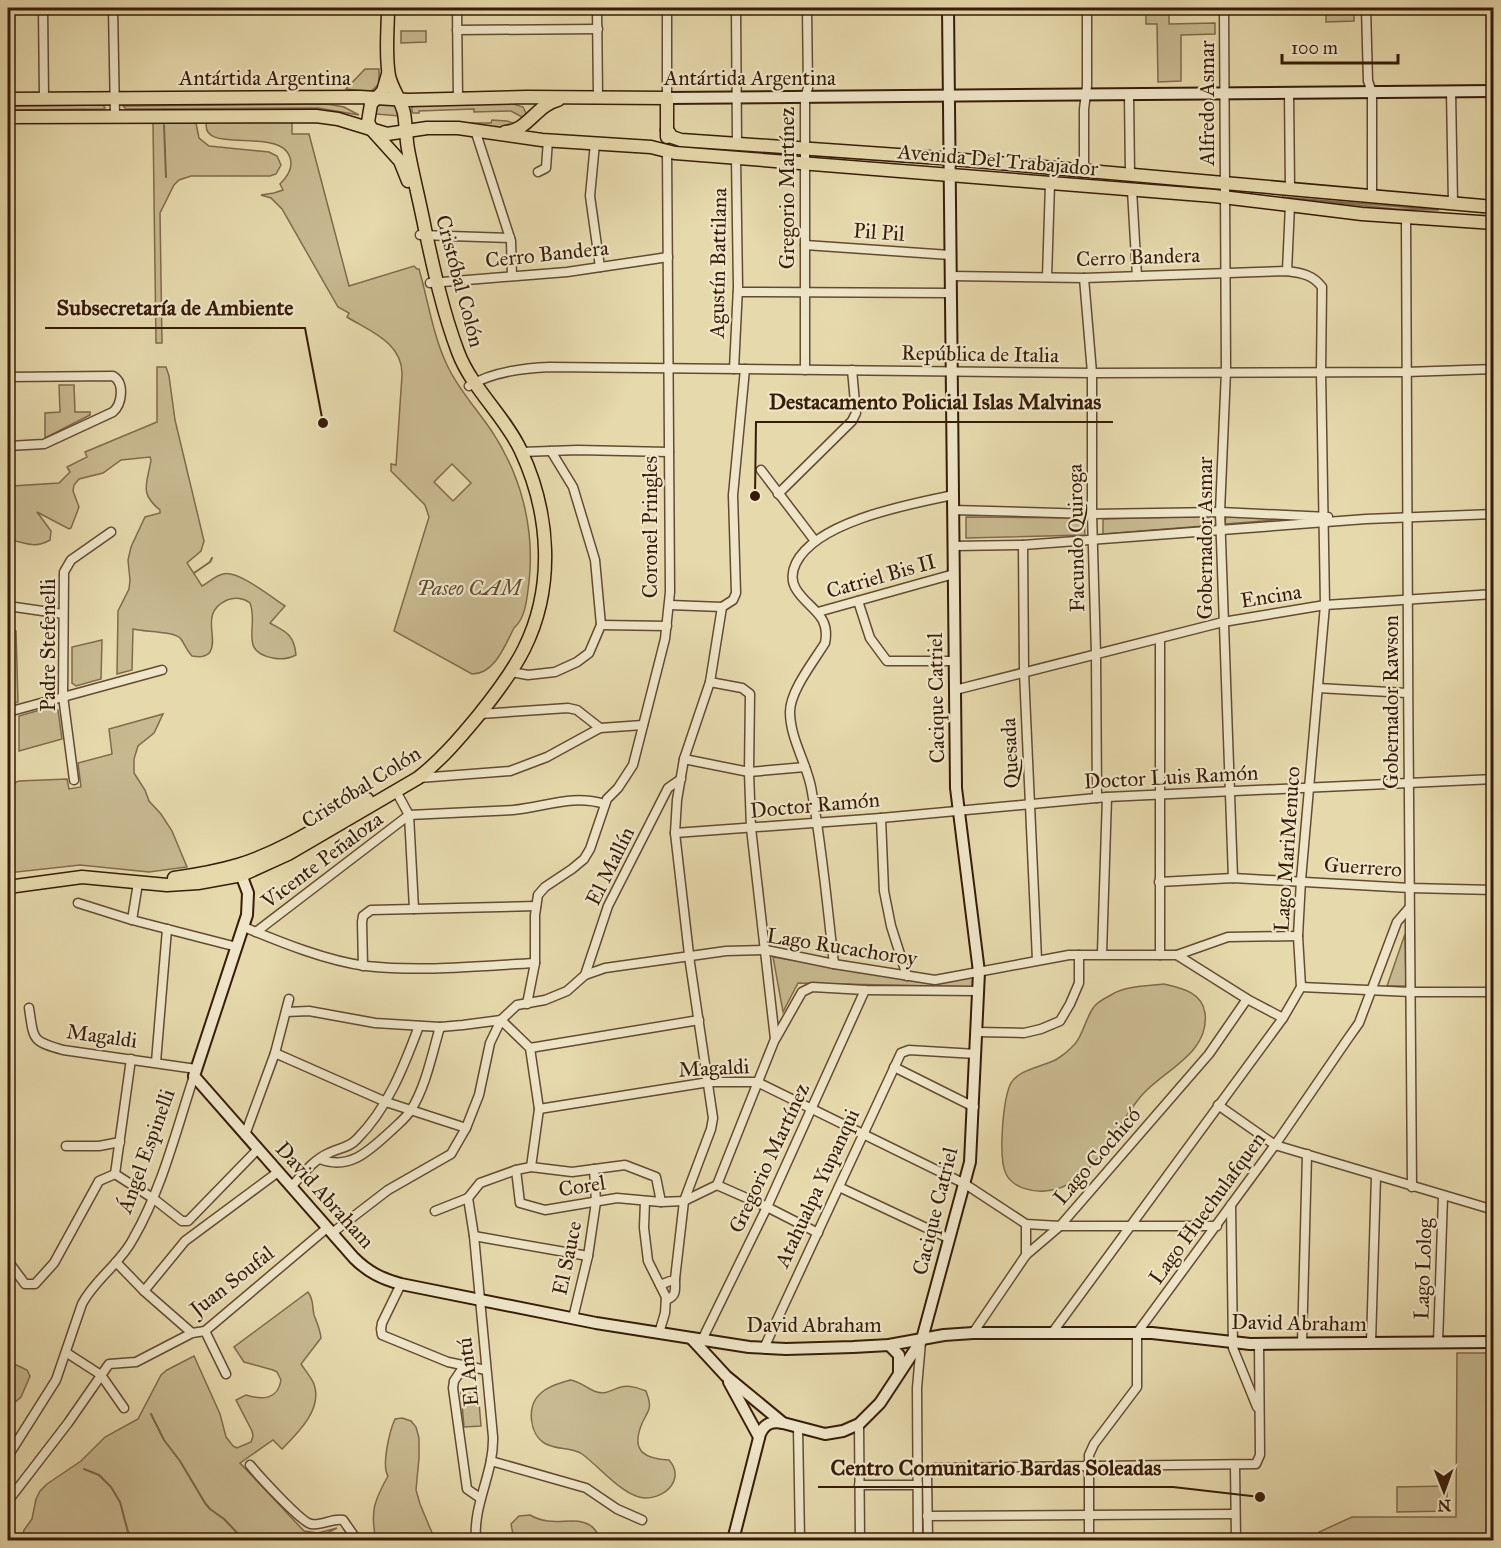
<svg xmlns="http://www.w3.org/2000/svg" width="1501" height="1548" font-family="'IM FELL Great Primer',serif">
<style>
.green{fill:#c8b990;stroke:#806a4c;stroke-width:1.5;fill-rule:evenodd}
.lines{fill:none;stroke-linecap:round;stroke-linejoin:round}
.stream{stroke:#7c6749;stroke-width:2}
.street-casing{stroke:#634b31;stroke-width:11}
.secondary-casing{stroke:#371c08;stroke-width:14}
.primary-casing{stroke:#371c08;stroke-width:15}
.street{stroke:#efe6c9;stroke-width:8}
.secondary{stroke:#efe6c9;stroke-width:10}
.primary{stroke:#e6d9ac;stroke-width:12}
.labels{text-anchor:middle;stroke-width:4.5;stroke-linejoin:round;paint-order:stroke}
.street-label{font-size:21px;fill:#371c08;stroke:#efe6c9}
.park-label{font-size:21px;font-style:italic;fill:#624b31;stroke:#efe6c9}
.leader{fill:none;stroke:#371c08;stroke-width:2}
.callout-dot{fill:#371c08;stroke:#efe6c9;stroke-width:2}
.callout-label{font-size:22px;text-anchor:middle;font-weight:bold;fill:#371c08;stroke:#efe6c9;stroke-width:4.5;stroke-linejoin:round;paint-order:stroke}
</style>
<rect width="100%" height="100%" fill="#e6d9ac"/>
<filter id="stains"><feTurbulence type="fractalNoise" baseFrequency=".00333" numOctaves="4"/><feColorMatrix values="0 0 0 0 .2 0 0 0 0 .09 0 0 0 0 .02 0 0 0 .5 -.17"/></filter>
<radialGradient id="worn" r=".72"><stop offset=".6" stop-color="#630" stop-opacity="0"/><stop offset="1" stop-color="#630" stop-opacity=".3"/></radialGradient>
<g class="green">
<path d="M1146,8h23v16l46,-1v11l-34,1v46l-23,1 -1,-58h-11z"/>
<path d="M1326,8h28v13l-28,1z"/>
<path d="M401,31h25v11l-25,1z"/>
<path d="M365,69h14v15l-9,8 -24,-3z"/>
<path d="M507,102l16,5 4,8 -3,3 -13,-7 -37,1v-3l-55,2v2h-6l-1,-2v-4l4,-2z"/>
<path d="M376,103l19,2 4,11 -23,-2 -3,-1z"/>
<path d="M327,104l17,3 15,8 -41,-7 -192,1 -3,-3z"/>
<path d="M103,105l2,3 -2,1 -95,1v-4h3z"/>
<path d="M292,119v15h17l40,152 65,-20 3,3h2c9,31 14,67 28,96 11,24 29,43 44,65 30,45 44,98 38,152 -2,15 -3,36 -15,46 -9,17 -19,46 -42,46l-78,-43 35,-114 -4,-12 -34,-34v-7l5,1 6,-90c1,-32 -31,-43 -55,-58l2,-4 -11,-6 -56,-98 -11,-11 -10,-3 13,-2 9,-3 -3,-6c6,-6 11,-12 11,-20 -1,-43 -95,-5 -84,-44zM452,464l19,19 -18,18 -19,-19z"/>
<path d="M492,120l15,1 12,4 -15,3 -51,-5h38z"/>
<path d="M153,123h43l3,15 10,8 60,6 8,4 4,9 -5,9 -6,2h-79l-12,4 -5,5 -14,28 2,130h-6z"/>
<path d="M1282,197l157,13 -44,-1z"/>
<path d="M157,367h9l3,9 6,44 29,121 -3,10 -14,12 15,23c7,-4 13,-10 21,-12 15,-4 48,23 62,32l-15,17c16,9 24,11 26,32 -8,4 -14,5 -23,3 -35,-6 -14,-32 -23,-55 -6,-5 -15,-6 -23,-3 -28,13 -8,37 -17,52 -5,6 -12,5 -18,4 -5,-5 -7,-11 -11,-17 -6,-8 -37,-7 -48,-10l-1,41 -15,4 1,-63 11,-22 1,-9 -2,-20 3,-13 14,-30 15,-4v-3c-21,-17 -13,-25 -9,-50l-1,-3 -29,3 -18,13 -24,6 -5,6 -1,6 6,16 -8,21 -2,1 -32,-17 14,19 -1,9c-17,10 -26,1 -42,0v-13l4,-1v-40l47,-3 11,-11 -3,-5 20,-10 -2,-5 72,-30z"/>
<path d="M59,385h15l1,27h15v3l-45,23v-25l15,-1z"/>
<path d="M1217,516l-1,9 -113,9v-15z"/>
<path d="M1226,516l72,2 -73,6z"/>
<path d="M966,517l118,1 1,17 -119,3z"/>
<path d="M16,631l2,71 -10,3v-73z"/>
<path d="M102,640l-1,39 -25,7 -4,-3v-36z"/>
<path d="M50,707l8,3 4,29 -43,12v-35z"/>
<path d="M163,714l-9,19 -16,13 -4,13v14l11,17 4,11 12,13 11,17 15,36 -38,5 -69,-7 -72,8v-88l11,-4 48,-2 2,10 12,-2 -3,-24 34,-9 -3,-25z"/>
<path d="M1405,934l1,52h-19z"/>
<path d="M773,957l158,26 43,-7v11l-176,-4 -15,29z"/>
<path d="M1164,984c17,4 38,8 41,29 5,40 -41,57 -63,82 -28,32 -49,93 -97,96 -13,1 -32,-3 -39,-17 -8,-17 -3,-72 4,-89 7,-16 33,-18 47,-26 5,-3 10,-7 14,-11 11,-9 14,-28 22,-40 3,-5 12,-10 18,-13 14,-9 36,-9 53,-11z"/>
<path d="M308,1292c6,8 4,14 6,23 3,8 6,14 7,23l-20,26c4,6 10,13 13,20 9,25 -16,49 -32,65l-9,-9 -33,23 64,68 14,2 19,-5 -23,12h-293l3,-10 8,-11 4,-20 4,-8 7,-7 34,-23 24,-24 33,-18 23,-44 6,-5 27,-14 26,58 6,23 7,9 4,2 14,-6 2,-6 -1,-5 -16,-31 10,-5c16,5 32,5 35,-15l-4,-8 -4,-2 -29,-8 -10,-15z"/>
<path d="M1457,1353h36v187h-179l5,-8 33,-15h104z"/>
<path d="M8,1361l19,9 3,6 -9,21 -13,11z"/>
<path d="M570,1380c12,2 17,9 27,12 9,3 16,-3 24,-5 9,-2 17,1 25,4 2,6 5,12 3,18 -2,6 -6,11 -8,17 -10,26 5,33 28,34 16,18 -2,38 -24,38 -22,-1 -46,-32 -63,-44 -10,-7 -25,-4 -36,-10 -17,-9 -20,-38 -5,-51 7,-7 20,-10 29,-13z"/>
<path d="M478,1390l3,36 -17,1 -3,-35z"/>
<path d="M402,1418l9,3 5,6 3,11v20l-3,32 4,14 15,36h-59c-6,-28 -2,-39 12,-64 -7,-11 2,-46 7,-57z"/>
<path d="M1447,1486v25l-50,1v-25z"/>
<path d="M530,1515c23,14 45,-1 61,11 5,3 7,10 12,14h-89l-3,-16 8,-8z"/>
</g>
<g class="lines">
<g class="stream">
<path d="M164,125l2,52"/>
<path d="M194,573l16,-11 2,-4"/>
<path d="M151,1414l13,26 16,21 25,42 5,6 14,10 20,21"/>
<path d="M84,1469l15,6 12,12 9,15 8,30 11,8"/>
</g>
<defs>
<g id="street">
<path d="M43,8l1,91"/>
<path d="M113,8l2,108"/>
<path d="M457,8l1,91"/>
<path d="M597,8l1,90"/>
<path d="M667,8v90"/>
<path d="M736,8l1,135"/>
<path d="M1224,8l2,363 -6,141 13,366"/>
<path d="M1366,8l2,73 4,11v105"/>
<path d="M457,30l141,-1"/>
<path d="M1451,91l2,113"/>
<path d="M1289,93l1,96"/>
<path d="M1129,94l1,81"/>
<path d="M475,130l36,111 1,35"/>
<path d="M595,143l-5,53 10,71"/>
<path d="M1084,171v-62l3,-23v-78"/>
<path d="M538,172l8,-4 2,-28"/>
<path d="M1132,190l5,86"/>
<path d="M1406,217c0,323 4,647 6,970"/>
<path d="M420,235l90,3"/>
<path d="M805,245l145,10"/>
<path d="M1287,271l3,-66"/>
<path d="M950,276l134,2 203,-7c15,2 26,4 35,16l-1,85 4,233 -24,275 -3,56 3,51 -18,31 -231,315"/>
<path d="M1047,277l3,-93"/>
<path d="M1084,278l8,95v141l4,140 1,144"/>
<path d="M430,283l137,-11 101,-15"/>
<path d="M738,292l212,1"/>
<path d="M734,369l4,-82 -2,-129"/>
<path d="M805,370v-273l3,-9 -1,-80"/>
<path d="M8,377l105,-1c12,7 9,28 0,36l-69,32 -36,2"/>
<path d="M469,386c23,-14 54,-18 81,-19l542,6 314,-1 88,-3"/>
<path d="M521,452l57,-2 91,2"/>
<path d="M761,470l54,71"/>
<path d="M778,494l74,-73 4,-8 -4,-43"/>
<path d="M953,510l139,4 128,-2 108,5"/>
<path d="M1023,545l1,127 13,288"/>
<path d="M954,546l69,-1 343,-26 128,-5"/>
<path d="M858,601l12,37 17,23h68"/>
<path d="M670,605l52,2 11,-7 3,-7 -3,-98 12,-126"/>
<path d="M8,606l55,8"/>
<path d="M818,612l136,-38"/>
<path d="M601,625l66,1"/>
<path d="M511,672l17,3 27,-3 22,-10 12,-9 12,-28 -6,-65 -22,-73 -22,-36"/>
<path d="M1318,688l89,5"/>
<path d="M955,690l268,-68 102,-17 169,-11"/>
<path d="M8,712l154,-42"/>
<path d="M480,714l88,-6 9,2 23,18"/>
<path d="M684,759l65,13 56,-5"/>
<path d="M419,778l91,-7 37,-14 53,-29 43,-3"/>
<path d="M74,780l-11,-84 1,-124 7,-12 40,-28"/>
<path d="M396,791l13,24 5,94"/>
<path d="M409,815c35,-2 69,-3 104,-5 33,-3 58,-16 92,-6"/>
<path d="M881,818l3,73 7,35 16,50"/>
<path d="M675,833l206,-15 226,-21 387,-18"/>
<path d="M1159,882l74,-4 177,10 84,2"/>
<path d="M78,903l54,17 105,27"/>
<path d="M132,920l6,-37"/>
<path d="M244,927c36,15 83,34 122,39 56,6 113,0 169,-3"/>
<path d="M256,932l153,-117"/>
<path d="M1102,953l5,-156"/>
<path d="M1160,955v-316"/>
<path d="M1177,955l51,-18 70,-1"/>
<path d="M834,964c-7,-59 -12,-119 -23,-177 -5,-25 -21,-49 -21,-75 0,-21 24,-51 35,-69 6,-29 -17,-34 -29,-54 -5,-8 -4,-18 0,-26 21,-42 114,-59 157,-68"/>
<path d="M363,966l-1,-44 1,-6 8,-6 165,-4"/>
<path d="M585,975l23,-69 60,-118 13,-9"/>
<path d="M1301,987l110,5h83"/>
<path d="M527,1004l8,-41v-48l3,-20 7,-8 27,-18 12,-10 6,-10 17,-50 11,-11 15,-23 32,-126 5,-47 -3,-442"/>
<path d="M29,1008c5,32 2,33 34,42l133,19"/>
<path d="M286,1012l23,-1 66,12 65,4 23,-2 38,-5 16,-15 28,-5 22,-9 18,-16 20,-7 121,-17 40,-1 68,14 101,16 134,-25h108l70,44 36,19"/>
<path d="M501,1020l29,28 9,61 -8,58"/>
<path d="M977,1032l47,1 17,-4 19,-8 10,-17 9,-21v-28"/>
<path d="M776,1038l26,-46 10,-5 53,3 114,1"/>
<path d="M530,1048l169,-28"/>
<path d="M275,1053l111,49 80,26"/>
<path d="M156,1062l11,-133"/>
<path d="M894,1067l80,40"/>
<path d="M1218,1105l57,40 219,65"/>
<path d="M539,1109l170,-27h48l208,102 61,40 34,2h157"/>
<path d="M245,1135l30,-82 14,-54"/>
<path d="M66,1146h33l21,-4"/>
<path d="M320,1159c30,12 50,-9 72,-29 6,-6 14,-12 19,-20 15,-24 21,-56 29,-83"/>
<path d="M516,1170l4,33 25,7 72,-12 44,4 23,-1 33,-16 58,-146 -24,-211 -2,-56 1,-78 -8,-6 -32,-6"/>
<path d="M115,1174l39,25 28,22h6l70,-72"/>
<path d="M717,1185l50,22 51,26"/>
<path d="M291,1187c11,-12 22,-27 38,-34 10,-5 20,-5 28,-14 31,-31 47,-73 62,-113"/>
<path d="M839,1187l111,52"/>
<path d="M468,1198l6,38 19,201c1,36 -20,67 -17,103"/>
<path d="M645,1201l-1,27 4,33 18,36 -1,16 -6,20"/>
<path d="M1231,1205l2,143 24,59"/>
<path d="M435,1211l33,-13 12,-15 36,-13 15,-3 41,5 53,-7 31,12 5,25"/>
<path d="M1026,1224v31"/>
<path d="M332,1233l56,-43 63,-36 15,-26 13,-33 11,-52 11,-23"/>
<path d="M474,1236l114,20"/>
<path d="M8,1261l17,23h10l19,-21 45,-82 16,-7 16,-115"/>
<path d="M116,1262l28,29"/>
<path d="M401,1284l-19,39 -1,6 1,6 66,27 38,8"/>
<path d="M660,1285l15,-6 9,-78 27,-72 2,-11 -23,-155 -15,-130 2,-33 7,-41 26,-77 12,-75"/>
<path d="M666,1300c11,-4 9,-10 9,-21"/>
<path d="M573,1318l15,-62 8,-54 -2,-33"/>
<path d="M205,1331l21,43"/>
<path d="M192,1333l-48,-42 41,-50 93,-69"/>
<path d="M973,1333l53,-78 34,-29 149,-172 38,-55"/>
<path d="M702,1340l65,-133 98,-217"/>
<path d="M1371,1343l5,-167"/>
<path d="M1438,1343l5,-147"/>
<path d="M1302,1344l5,-190"/>
<path d="M764,1348l137,-295 8,-3 67,4"/>
<path d="M67,1353l34,22 23,33"/>
<path d="M464,1366l-10,15 -1,7 14,101 13,9"/>
<path d="M859,1424l1,116"/>
<path d="M798,1428l2,112"/>
<path d="M8,1456l48,-76 26,-76c13,-25 38,-40 51,-65 29,-50 43,-108 61,-163"/>
<path d="M491,1461l95,27 31,21 25,11"/>
<path d="M250,1465c8,10 51,57 61,59 11,2 21,-6 32,-4l14,20"/>
<path d="M1235,1465l1,75"/>
<path d="M859,1485h59"/>
<path d="M8,1501l60,-78 41,-59 27,-2 56,-29 13,-2 122,-103"/>
<path d="M927,1516l308,-2"/>
<path d="M918,1540l-1,-152 4,-46"/>
<path d="M928,1540l-1,-65 2,-5 4,-2 323,-4 4,-9 -1,-111"/>
<path d="M1089,1540v-85l5,-11 43,-57v-54l138,-188 72,-105 12,-17 38,-101 12,-14"/>
</g>
<g id="secondary">
<path d="M667,98l827,-7"/>
<path d="M239,869l9,24 -1,22 -53,161 160,182c14,14 28,21 47,26l195,39 153,24 37,2 67,-2 36,-2 55,-10 29,-2h179l98,11 244,-2"/>
<path d="M691,1338l35,38 57,47 42,11 18,-3 16,-7 21,-21 42,-64 48,-177 9,-190 -23,-184 -8,-780"/>
<path d="M889,1345l10,10v18"/>
<path d="M729,1382l30,55"/>
<path d="M733,1540l27,-106c5,-11 12,-13 23,-11"/>
</g>
<g id="primary">
<path d="M388,74l-5,17 -12,13 -3,18 4,8 28,31 8,20"/>
<path d="M8,99l352,-2 48,3 119,-3 140,1v39"/>
<path d="M8,117l308,-1 22,3 49,15 40,-6h31l84,12 109,7 24,6 539,43 148,18 132,9"/>
<path d="M667,130l5,7 9,3 260,18 553,49"/>
<path d="M505,132c23,-1 31,-27 53,-32"/>
<path d="M174,878c21,-3 44,-7 64,-13 46,-14 88,-43 129,-66"/>
<path d="M8,887l74,-10 85,8 31,-2 44,-8 46,-21 130,-76c23,-18 41,-39 60,-62 17,-21 34,-43 46,-67 31,-62 26,-136 -3,-198 -16,-35 -49,-62 -63,-99 -15,-40 -24,-81 -33,-123 -5,-26 -12,-53 -17,-80 -2,-11 -2,-24 -4,-36 -3,-13 -12,-24 -15,-37 -4,-22 -1,-47 -1,-68"/>
</g>
</defs>
<use href="#street" class="street-casing"/>
<use href="#secondary" class="secondary-casing"/>
<use href="#primary" class="primary-casing"/>
<use href="#street" class="street"/>
<use href="#secondary" class="secondary"/>
<use href="#primary" class="primary"/>
</g>
<g class="labels">
<g class="street-label">
<text x="265" y="85">Antártida Argentina</text>
<text x="750" y="85">Antártida Argentina</text>
<text transform="translate(1207 103) rotate(-90)" y="7">Alfredo Asmar</text>
<text transform="translate(998 160) rotate(5)" y="7">Avenida Del Trabajador</text>
<text transform="translate(787 188) rotate(-90)" y="7">Gregorio Martínez</text>
<text transform="translate(879 232) rotate(4)" y="7">Pil Pil</text>
<text transform="translate(547 254) rotate(-6)" y="7">Cerro Bandera</text>
<text transform="translate(1138 257) rotate(-2)" y="7">Cerro Bandera</text>
<text transform="translate(718 263) rotate(-89)" y="7">Agustín Battilana</text>
<text transform="translate(460 281) rotate(75)" y="7">Cristóbal Colón</text>
<text transform="translate(980 354) rotate(1)" y="7">República de Italia</text>
<text transform="translate(650 527) rotate(-90)" y="7">Coronel Pringles</text>
<text transform="translate(1076 538) rotate(-91)" y="7">Facundo Quiroga</text>
<text transform="translate(1205 538) rotate(-90)" y="7">Gobernador Asmar</text>
<text transform="translate(881 576) rotate(-16)" y="7">Catriel Bis II</text>
<text transform="translate(1271 596) rotate(-9)" y="7">Encina</text>
<text transform="translate(48 645) rotate(-90)" y="7">Padre Stefenelli</text>
<text transform="translate(936 698) rotate(-91)" y="7">Cacique Catriel</text>
<text transform="translate(1391 702) rotate(-90)" y="7">Gobernador Rawson</text>
<text transform="translate(1010 753) rotate(-93)" y="7">Quesada</text>
<text transform="translate(1171 777) rotate(-3)" y="7">Doctor Luis Ramón</text>
<text transform="translate(361 787) rotate(-32)" y="7">Cristóbal Colón</text>
<text transform="translate(815 805) rotate(-5)" y="7">Doctor Ramón</text>
<text transform="translate(1287 849) rotate(-86)" y="7">Lago MariMenuco</text>
<text transform="translate(322 860) rotate(-37)" y="7">Vicente Peñaloza</text>
<text transform="translate(610 866) rotate(-64)" y="7">El Mallín</text>
<text transform="translate(1363 867) rotate(4)" y="7">Guerrero</text>
<text transform="translate(842 947) rotate(9)" y="7">Lago Rucachoroy</text>
<text transform="translate(102 1036) rotate(8)" y="7">Magaldi</text>
<text transform="translate(714 1068) rotate(-3)" y="7">Magaldi</text>
<text transform="translate(146 1151) rotate(-70)" y="7">Ángel Espinelli</text>
<text transform="translate(1097 1156) rotate(-49)" y="7">Lago Cochicó</text>
<text transform="translate(769 1158) rotate(-65)" y="7">Gregorio Martínez</text>
<text transform="translate(582 1186) rotate(-9)" y="7">Corel</text>
<text transform="translate(817 1188) rotate(-65)" y="7">Atahualpa Yupanqui</text>
<text transform="translate(325 1195) rotate(48)" y="7">David Abraham</text>
<text transform="translate(1207 1208) rotate(-54)" y="7">Lago Huechulafquen</text>
<text transform="translate(935 1211) rotate(-76)" y="7">Cacique Catriel</text>
<text transform="translate(567 1258) rotate(-78)" y="7">El Sauce</text>
<text transform="translate(1423 1269) rotate(-88)" y="7">Lago Lolog</text>
<text transform="translate(232 1281) rotate(-38)" y="7">Juan Soufal</text>
<text transform="translate(1299 1323) rotate(1)" y="7">David Abraham</text>
<text x="814" y="1332">David Abraham</text>
<text transform="translate(468 1372) rotate(-96)" y="7">El Antú</text>
</g>
<g class="park-label">
<text x="469" y="595">Paseo CAM</text>
</g>
</g>
<path class="leader" d="M323 423L305 328H45M755 496L756 422H1113M1260 1497L1173 1487H818"/>
<g class="callout-dot">
<circle cx="323" cy="423" r="6"/>
<circle cx="755" cy="496" r="6"/>
<circle cx="1260" cy="1497" r="6"/>
</g>
<g class="callout-label">
<text x="175" y="315">Subsecretaría de Ambiente</text>
<text x="935" y="409">Destacamento Policial Islas Malvinas</text>
<text x="996" y="1475">Centro Comunitario Bardas Soleadas</text>
</g>
<rect width="1501" height="1548" fill="none" stroke="#e6d9ac" stroke-width="30"/>
<rect x="9" y="9" width="1483" height="1530" fill="none" stroke="#371c08" stroke-width="3"/>
<rect x="15" y="15" width="1471" height="1518" fill="none" stroke="#371c08" stroke-width="1.5"/>
<g transform="translate(1444 1491) rotate(179)" stroke="#efe6c9" stroke-width="4.5" paint-order="stroke">
<path d="M0-4.5L10 22L0 15L-10 22Z" fill="#371c08"/>
<text y="-9" font-size="16" font-weight="bold" text-anchor="middle" fill="#371c08">N</text>
</g>
<path d="M1282 54v9h116v-9" fill="none" stroke="#371c08" stroke-width="3"/>
<text x="1291" y="54" font-size="18" fill="#371c08" stroke="#efe6c9" stroke-width="4.5" paint-order="stroke">100 m</text>
<rect width="100%" height="100%" filter="url(#stains)"/>
<rect width="100%" height="100%" fill="url(#worn)"/>
</svg>
